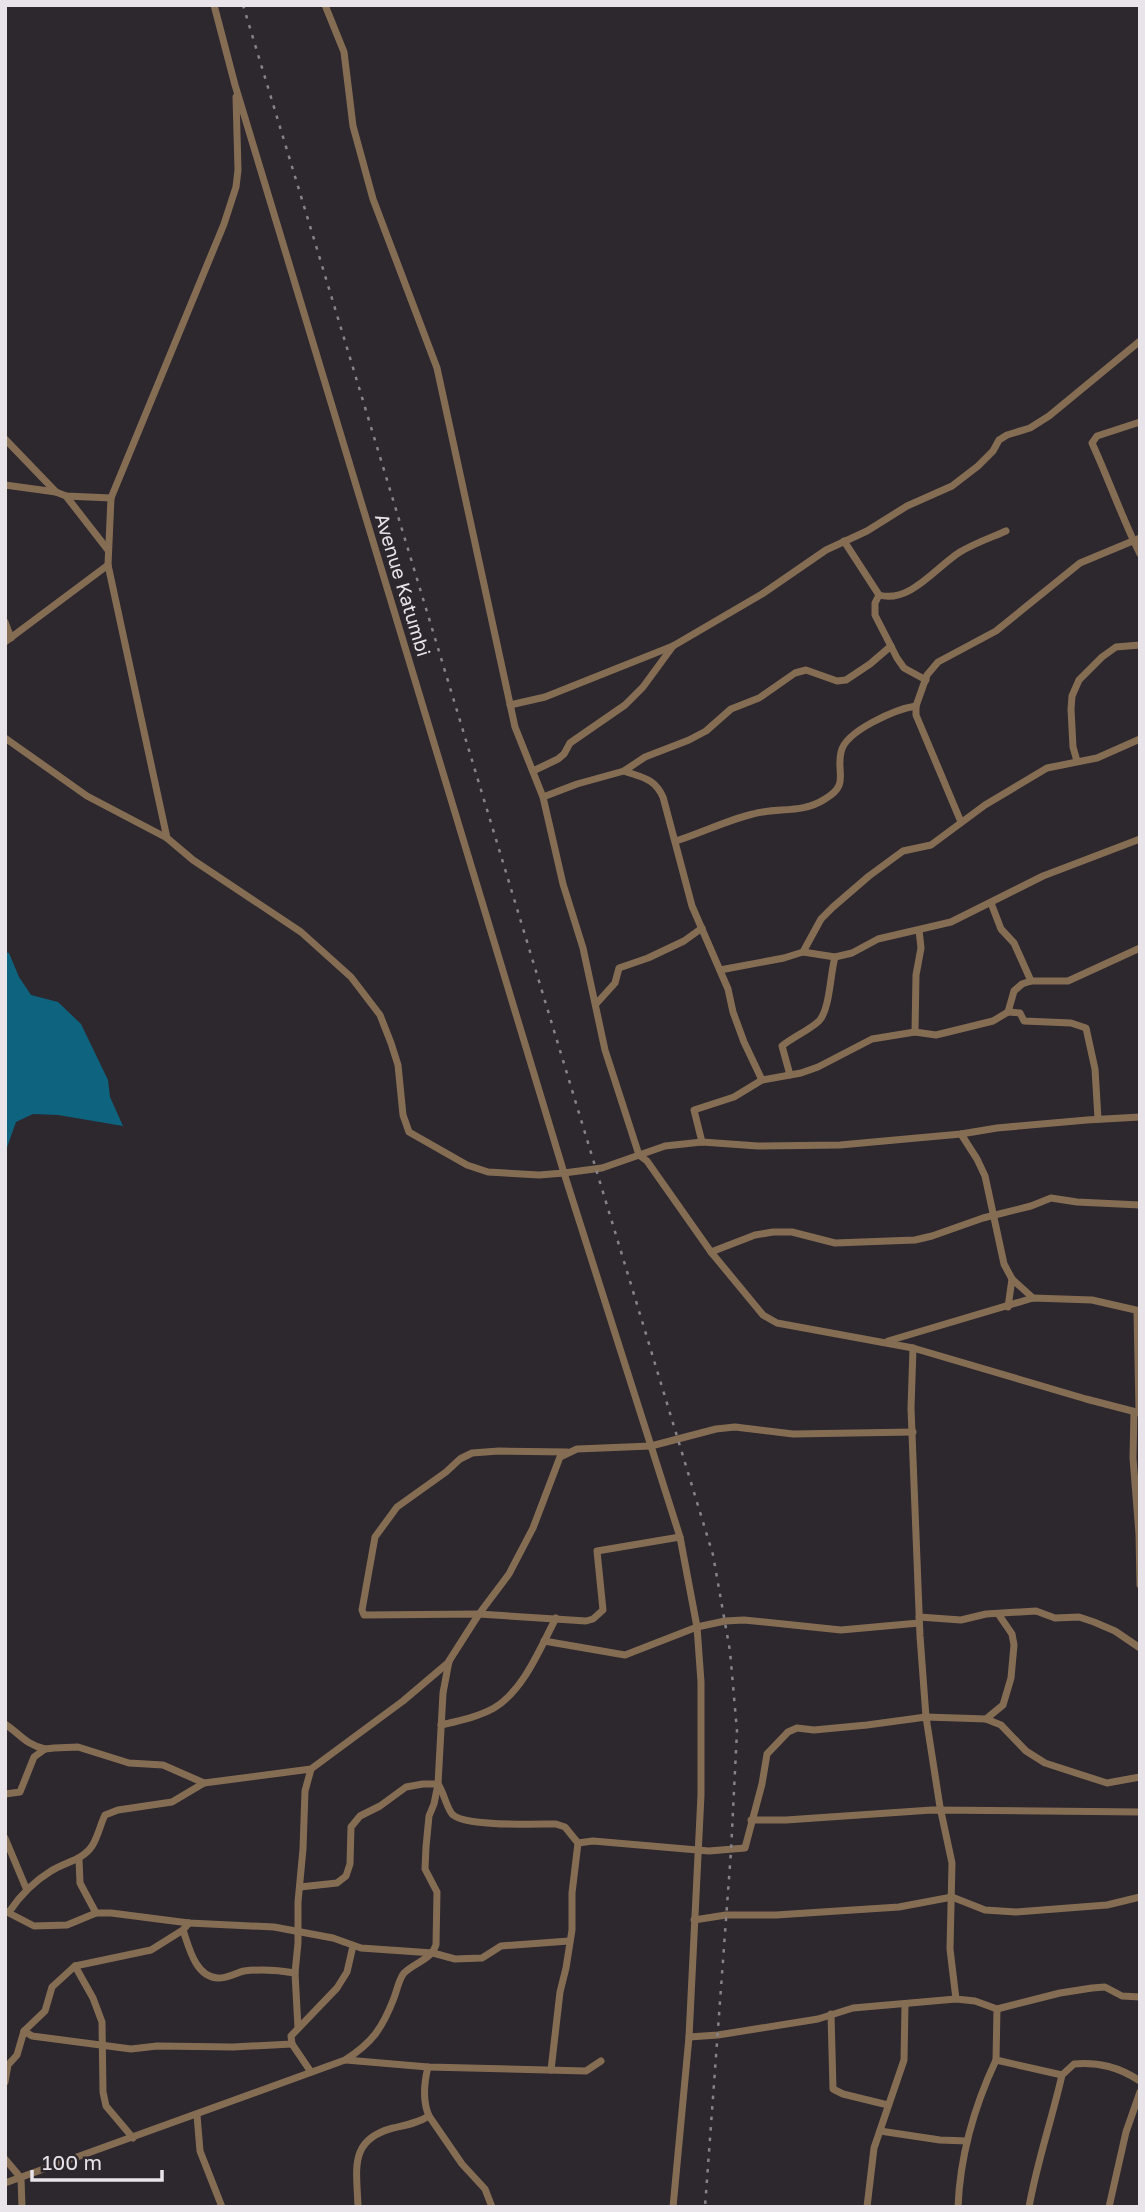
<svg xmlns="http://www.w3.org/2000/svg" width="1145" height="2212" font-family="'Golos Text',sans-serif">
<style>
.water{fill:#0e637e}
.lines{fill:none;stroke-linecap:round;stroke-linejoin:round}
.minor{stroke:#856d54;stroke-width:7}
.rail{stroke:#888389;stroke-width:2.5;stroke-dasharray:3.5 7;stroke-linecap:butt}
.labels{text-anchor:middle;stroke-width:7;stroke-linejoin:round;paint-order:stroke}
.street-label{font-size:19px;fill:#e8e4e9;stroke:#2d272e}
</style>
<rect width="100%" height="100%" fill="#2d272e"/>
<path class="water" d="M5,952l4,1 10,24 12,18 27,7 23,22 27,56 2,17 13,29 -65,-11 -25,-1 -17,8 -11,31z"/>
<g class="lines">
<g class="minor">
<path d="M214,5l21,80 329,1088 38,-5 63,-22 37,-4 56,4 82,-1 121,-11 36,-6 90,-8 53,-3"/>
<path d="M325,5l19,47 9,74 20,73 64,169 78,359 28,70 20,87 20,64 22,102 34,105 8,6 64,91 52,63 14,8 136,25 173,51 54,14"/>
<path d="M1140,422l-43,14 -5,7c17,37 30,75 48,111"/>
<path d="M5,439l51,53 10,4 45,2"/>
<path d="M5,485l51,7"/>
<path d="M66,496l42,54"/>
<path d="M844,541l35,54c31,9 58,-29 81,-43 15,-9 30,-14 46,-21"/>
<path d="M879,595l-4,8v12l22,43 7,10 22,12"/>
<path d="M5,622l6,16"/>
<path d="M5,642l103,-77"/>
<path d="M510,705l35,-8 128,-51 89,-52 64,-44 41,-19 40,-25 45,-20 26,-20 15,-15 6,-11 8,-5 23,-7 19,-12 91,-75"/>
<path d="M5,738l82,58 80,42 26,22 108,72 50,45 29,38 11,28 7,22 5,50 6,17 58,33 21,7 51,3 25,-2 116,364 17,90 4,55v113l-12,242 -16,170"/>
<path d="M1077,761l-4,-14 -2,-38 1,-13 7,-16 23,-23 14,-10 24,-2"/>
<path d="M533,771l25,-12 6,-5 6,-11 55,-38 18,-18 30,-41"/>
<path d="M624,771c19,7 30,7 39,26l29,109 36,83 5,23 11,30 18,38"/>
<path d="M543,797l34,-13 47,-13 21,-14 44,-17 17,-9 25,-22 28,-11 36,-25 11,-3 31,11 9,-1 24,-16 21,-18"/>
<path d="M961,822l-45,-107v-9l11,-31 11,-13 58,-31 84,-68 60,-25"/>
<path d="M167,838l-59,-273 3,-67 113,-274 12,-37 2,-17 -2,-73"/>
<path d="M676,841c26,-8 51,-21 77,-27 25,-7 49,0 72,-15 25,-15 11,-25 16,-47 4,-21 55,-43 75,-46"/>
<path d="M991,903l10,26 13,14 17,38"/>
<path d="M803,952l32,5 17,-4 26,-14 73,-17 92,-46 97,-37"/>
<path d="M720,970l64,-12 19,-6 18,-33 12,-12 36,-31 34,-25 28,-6 54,-40 62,-37 50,-10 43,-19"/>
<path d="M596,1004l19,-21 4,-15 29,-10 36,-17 18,-13"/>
<path d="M1008,1012l12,1 4,8 47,2 15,5 9,41 3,50"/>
<path d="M915,1032l1,-57 5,-27 -2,-18"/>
<path d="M790,1075l-8,-29c11,-9 26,-15 37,-25 11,-12 11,-46 16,-64"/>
<path d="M961,1134l16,25 8,17 19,88 8,15 21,19"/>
<path d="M702,1142l-8,-32 40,-13 28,-17 39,-7 17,-6 54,-28 43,-7 21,3 57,-14 15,-9 6,-21 8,-7 9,-3h37l72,-33"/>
<path d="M711,1252l44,-17 18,-3h19l43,11 80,-3 17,-4 51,-18 48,-12 20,-8 26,4 63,3"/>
<path d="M1008,1307l4,-28"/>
<path d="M1137,1311l2,102"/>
<path d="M888,1341l145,-43 59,2 48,11"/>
<path d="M913,1348l-2,60 9,228 6,81 14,90 12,56 -2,86 6,50 19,2 22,8 -1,51 66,15c-10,44 -25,87 -33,132"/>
<path d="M1134,1412l-1,46 6,76 1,51"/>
<path d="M567,1452l-68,-1 -27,2 -12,6 -14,13 -49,35 -22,30 -13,73 2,5 115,-1 107,7 7,-2 10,-9 -6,-59 83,-14"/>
<path d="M919,1617l42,3 25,-6 50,-3 19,7 24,-1 15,5 21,9 25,17"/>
<path d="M544,1641l81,14 72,-28 28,-6 19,-1 97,10 78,-7"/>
<path d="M986,1719l17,-14 8,-27 3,-33 -2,-11 -13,-19"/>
<path d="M5,1724c15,10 21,21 40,25"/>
<path d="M441,1725c17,-4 37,-8 53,-17 30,-18 46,-60 62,-90"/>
<path d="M5,1794l15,-2 14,-35 11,-8 9,-1 24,-1 51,16 34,2 41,18 107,-14 92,-68 46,-39"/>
<path d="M751,1820h35l146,-10 208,2"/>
<path d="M5,1838l21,50"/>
<path d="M79,1859l1,24 16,30"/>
<path d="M300,1887l37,-4 9,-7 4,-12 1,-37 9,-11 20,-10 26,-19 17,-3h15c6,9 8,22 14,30 11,13 86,10 104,10l9,3 13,16"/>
<path d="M5,1911l29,15 33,-1 29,-12h15l78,10 85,4 59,11 28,10 72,5 22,6 27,-1 19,-12 68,-5"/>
<path d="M9,1912c12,-18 24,-30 42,-41 14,-9 32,-11 41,-25 6,-9 8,-21 13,-31l13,-5 54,-8 32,-19"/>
<path d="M694,1920l32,-5h50l123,-8 53,-10 33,13 31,2 91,-7 33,-8"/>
<path d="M183,1930c6,17 12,46 34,48 10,1 18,-5 27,-7 17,-2 34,-1 51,2"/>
<path d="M75,1966l18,32 9,24 1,70 3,14 27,32"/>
<path d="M997,2009l63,-16 32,-5 13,-1 17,9 18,1"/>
<path d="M831,2014l2,75 10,5 45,11"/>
<path d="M298,2028l-3,-55 3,-30v-41l5,-53 2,-58 6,-22"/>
<path d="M24,2031l8,5 99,13 26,-3 76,1 59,-3"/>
<path d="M689,2037l29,-2 100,-16 35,-11 103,-9"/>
<path d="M346,2060l82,7 158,4 15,-10"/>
<path d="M428,2067c-4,16 -6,33 1,49l33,48 23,25 7,18"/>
<path d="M551,2070l9,-78 6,-24 6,-38v-37l6,-50 15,-2 116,10 36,-3 17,-64 5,-30 21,-22 9,-4 17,2 53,-5 59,-8 60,2 15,6 25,26 19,12 62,20 33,-6"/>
<path d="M311,2072l-19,-28 -1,-8 46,-48 10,-16 6,-26"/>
<path d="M1062,2075l12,-11c25,-2 45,3 66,17"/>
<path d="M5,2082l3,-17 9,-10 7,-24 21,-20 7,-24 23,-21 76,-16 32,-20 6,-7"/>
<path d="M197,2115l3,36 22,56"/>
<path d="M880,2131l60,9 27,1"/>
<path d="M5,2159l16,19 1,29"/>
<path d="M5,2183l340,-123c27,-17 37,-31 49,-62 3,-8 5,-19 10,-25 11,-11 27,-13 32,-28l1,-53 -12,-23 1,-22 3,-31 5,-12 4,-20 5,-91 6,-32 30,-47 30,-40 24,-46 27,-71 17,-8 74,-3 65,-17 19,-2 58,7 120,-2"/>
<path d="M358,2207c-1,-38 -10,-67 35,-79 13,-3 25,-5 36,-12"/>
<path d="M867,2207l7,-59 30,-88 1,-55"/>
<path d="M958,2207c2,-51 16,-100 38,-147"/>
<path d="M1109,2207l17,-75 14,-40"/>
</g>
<path class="rail" d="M243,5l470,1550 17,96 7,80 -6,120 -26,356"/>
</g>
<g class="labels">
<g class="street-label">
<text transform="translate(403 585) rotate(73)" y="7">Avenue Katumbi</text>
</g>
</g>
<rect width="1145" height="2212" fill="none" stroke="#e8e4e9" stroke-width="14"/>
<path d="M32 2170v10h130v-10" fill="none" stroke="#e8e4e9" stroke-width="3.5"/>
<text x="42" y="2170" font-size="21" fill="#e8e4e9" stroke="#2d272e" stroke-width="5" paint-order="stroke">100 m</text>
</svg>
